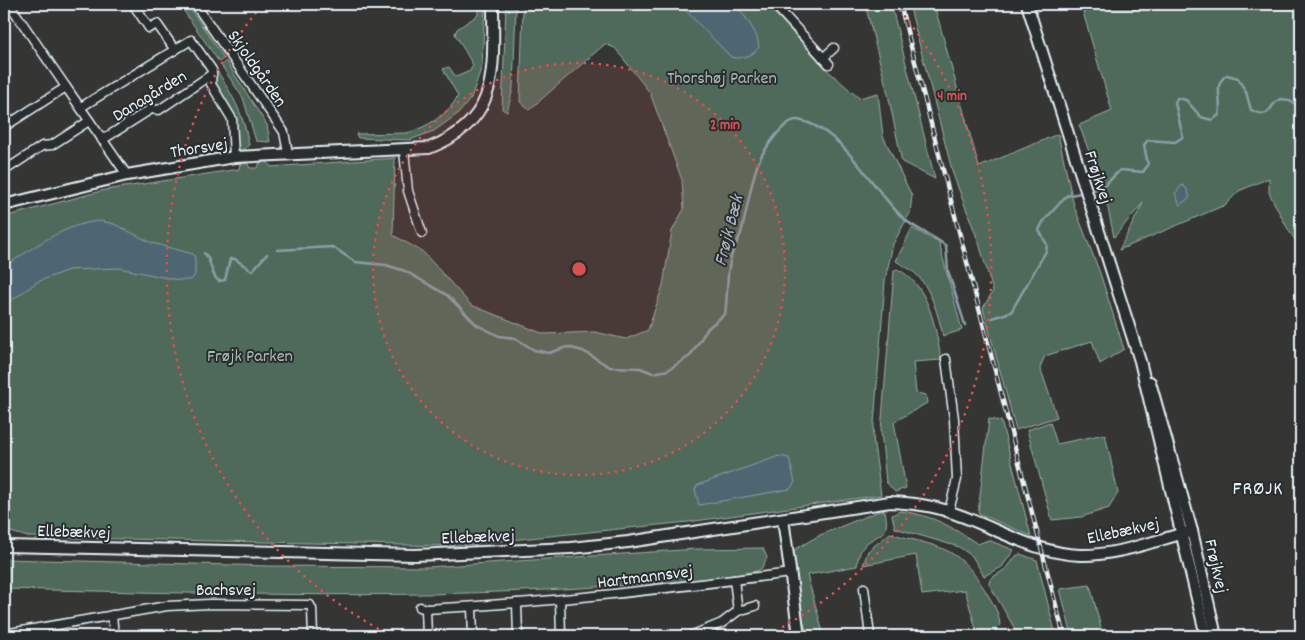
<svg xmlns="http://www.w3.org/2000/svg" width="1305" height="640" font-family="Dekko,sans-serif">
<style>
.green{fill:#4f6b5a;stroke:#9caea9}
.water{fill:#4e6672;stroke:#8c9ea8}
.lines{fill:none;stroke-linecap:round;stroke-linejoin:round}
.stream{stroke:#8c9ea8;stroke-width:2.5}
.minor-casing{stroke:#e8f1f8;stroke-width:11}
.tertiary-casing{stroke:#e8f1f8;stroke-width:14}
.minor{stroke:#2a2d2e;stroke-width:8}
.tertiary{stroke:#2a2d2e;stroke-width:10}
.rail-casing{stroke:#e8f1f8;stroke-width:4.5}
.rail{stroke:#2a2d2e;stroke-width:2.5;stroke-dasharray:8;stroke-linecap:butt}
.ring{fill:none;stroke:#da5052;stroke-width:2.5;stroke-dasharray:2.5 5}
.labels{text-anchor:middle;stroke-width:4;stroke-linejoin:round;paint-order:stroke}
.street-label{font-size:18px;fill:#e8f1f8;stroke:#2a2d2e}
.park-label{font-size:18px;fill:#abbbb9;stroke:#2a2d2e}
.water-label{font-size:19px;font-style:italic;fill:#aab9c2;stroke:#2a2d2e}
.quarter-label{font-size:20px;letter-spacing:1px;fill:#e8f1f8;stroke:#2a2d2e}
.centre{fill:#da5052;stroke:#2a2d2e;stroke-width:2.5}
.ring-label{font-size:15px;text-anchor:middle;font-weight:bold;fill:#da5052;stroke:#2a2d2e;stroke-width:4;stroke-linejoin:round;paint-order:stroke}
</style>
<rect width="100%" height="100%" fill="#353634"/>
<filter id="ink" filterUnits="userSpaceOnUse"><feTurbulence type="fractalNoise" baseFrequency=".02" numOctaves="2"/><feDisplacementMap in="SourceGraphic" scale="10" xChannelSelector="R" yChannelSelector="G"/><feConvolveMatrix kernelMatrix="1 2 1 2 8 2 1 2 1" color-interpolation-filters="sRGB"/></filter>
<g filter="url(#ink)">
<g class="green">
<path d="M179,4h8l37,54 -5,4z"/>
<path d="M478,4h7l-3,62 -11,32 -12,15 -25,18 -24,9 -52,-2 -2,-4 51,-1c20,-6 41,-18 51,-37l-15,-27 6,-2 7,10 14,-6 3,-6 -18,-31 2,-5 21,-14z"/>
<path d="M525,4h241l61,66 32,28 19,-5 5,43 29,60 -2,17 -17,31 -8,37 -12,156 8,58 -193,27 -237,24 -423,-9 -24,-7v-313l101,-27 134,-21 1,-5 7,-1 3,5h7l4,-7h6l4,6 124,-9 -2,77 30,17 48,53 73,29 51,-2 31,7 22,-9 15,-45 9,-54 12,-22 -2,-29 -32,-87 -35,-45 -10,-4 -76,66 -9,-8 3,-93z"/>
<path d="M865,4h26l44,175 -33,-17 -14,-68z"/>
<path d="M909,4h25l45,163 79,-33 16,72 26,67 24,76 -24,15 -8,-23 -47,15 -5,11 17,50 -41,13 -33,-122 10,-17 -14,-48 -26,-69z"/>
<path d="M1110,4h170l8,3 13,-3v244l-12,-17 -20,-38v-15l-30,13 -14,14 -106,45 24,-47 -29,34 -9,-43 -26,-69 33,-14 -29,-99z"/>
<path d="M510,6l6,1 -3,81 -6,24 -5,-3 4,-101z"/>
<path d="M226,61l41,64 3,17 -14,-1 -13,-43 -22,-33z"/>
<path d="M218,72c17,28 25,41 31,73l-9,7 -10,-46 -16,-25 -1,-5z"/>
<path d="M912,228l27,15 23,87 -19,6c-5,-21 -11,-46 -27,-62 -5,-5 -14,-9 -20,-13z"/>
<path d="M897,269c32,15 39,59 44,91l-28,2 3,31 10,2 1,8 -33,19 12,66 -11,4 -9,-10 -5,-51 13,-160z"/>
<path d="M989,419l12,2 30,115 -53,-23z"/>
<path d="M1050,422l7,22 48,-10 13,59 -9,15 -28,9 -29,3 -25,-90z"/>
<path d="M879,511h6c1,5 2,11 1,16 -3,14 -26,7 -29,39l-50,9 17,61h-16l-7,-21 -7,-65 26,-15z"/>
<path d="M900,511c36,5 49,15 78,33l10,-4 26,10 -12,17 -18,9 -12,-20 -13,-9 -64,-19 -3,-13z"/>
<path d="M890,533c48,15 66,10 95,57 7,12 14,21 15,35l-9,11h-13l-13,-46 -43,5 -6,-40 -53,10 5,-14z"/>
<path d="M763,548l4,10 -6,11 -4,2c-59,11 -118,13 -177,17 -192,12 -384,5 -576,1v-30l266,7 158,1 269,-18z"/>
<path d="M1020,554l17,6 19,76h-37l-30,-52 1,-5 17,-11 9,-12z"/>
<path d="M1090,585l13,51h-31l-12,-47z"/>
</g>
<g class="water">
<path d="M679,4h56c10,13 22,26 24,43 -6,9 -18,13 -28,10z"/>
<path d="M1182,185l4,3 4,9 -10,8 -5,-11z"/>
<path d="M101,221l13,3 38,19 41,11 2,4v17l-4,5h-14l-58,-12 -51,2 -31,12 -33,24v-39c29,-19 61,-44 97,-46z"/>
<path d="M779,456l10,2 6,24 -5,7 -91,16 -4,-16 3,-4z"/>
</g>
<g class="lines">
<g class="stream">
<path d="M1090,191l13,-4 17,-17 23,2 5,-7 -4,-20 4,-5 27,2 8,-5 -8,-34 2,-5 9,2 15,17 11,3 7,-5c4,-14 -7,-31 8,-40l11,3 8,14 5,18c23,12 17,-9 31,-11 5,0 11,4 16,6l3,7 -5,24 5,10"/>
<path d="M277,250l56,-3 22,15 31,3 19,6 42,24 30,30 22,11 16,2 19,12 15,3 18,-6 16,4 27,16 30,1 13,5 15,-3 22,-14 18,-28 17,-14c3,-18 1,-39 6,-57 2,-8 7,-16 10,-24 6,-22 9,-46 16,-67 4,-12 27,-48 41,-46 44,8 73,67 104,97 13,13 30,17 44,29l2,25 17,54"/>
<path d="M204,253c9,7 5,21 15,28l6,-1 5,-21h5l17,12 15,-17"/>
<path d="M992,318l19,-6 35,-61 1,-6 -8,-15 4,-8 23,-26 19,-4"/>
</g>
<defs>
<g id="minor">
<path d="M133,4l16,24 8,-4 18,26"/>
<path d="M195,4l89,128 4,21"/>
<path d="M774,4l55,60"/>
<path d="M823,58l11,-10"/>
<path d="M66,87l61,88"/>
<path d="M81,107l110,-67 21,30 -1,14 21,35 2,38"/>
<path d="M4,127l62,-40 -56,-82"/>
<path d="M102,140l49,-31 8,1 53,-36"/>
<path d="M404,150l4,41 14,42"/>
<path d="M4,171l38,-25 10,-1 37,-24"/>
<path d="M946,359l8,60 3,60 -8,32"/>
<path d="M734,580l4,31"/>
<path d="M864,588l6,48"/>
<path d="M560,600l1,36"/>
<path d="M517,603l1,33"/>
<path d="M420,607l6,2c123,-6 244,-21 365,-36"/>
<path d="M472,607l1,29"/>
<path d="M426,609l1,27"/>
<path d="M112,615l2,21"/>
<path d="M4,634l163,-28 43,-2 100,1 2,4 1,27"/>
<path d="M690,636l32,-13 16,-12 17,-5"/>
</g>
<g id="tertiary">
<path d="M1027,4l113,357 66,275"/>
<path d="M4,205l123,-30 107,-18 195,-9c72,-28 64,-78 64,-144"/>
<path d="M1150,382l42,149 24,105"/>
<path d="M783,519l16,117"/>
<path d="M4,546l411,9 156,-7 57,-6 262,-40c21,1 41,3 60,10 44,14 83,41 130,43 37,1 76,-15 112,-24"/>
</g>
</defs>
<use href="#minor" class="minor-casing"/>
<use href="#tertiary" class="tertiary-casing"/>
<use href="#minor" class="minor"/>
<use href="#tertiary" class="tertiary"/>
<defs>
<path id="rail" d="M900,4l164,632"/>
</defs>
<use href="#rail" class="rail-casing"/>
<use href="#rail" class="rail"/>
</g>
</g>
<circle cx="579" cy="269" r="206" fill="#da5052" fill-opacity=".12"/>
<g class="ring">
<circle cx="579" cy="269" r="206"/>
<path d="M392 636A412 412 0 0 1 263 4M895 4A412 412 0 0 1 766 636"/>
</g>
<g class="labels">
<g class="street-label">
<text transform="translate(258 68) rotate(55)" y="6">Skjoldgården</text>
<text transform="translate(149 95) rotate(-31)" y="6">Danagården</text>
<text transform="translate(199 147) rotate(-9)" y="6">Thorsvej</text>
<text transform="translate(1099 177) rotate(72)" y="6">Frøjkvej</text>
<text transform="translate(1123 530) rotate(-12)" y="6">Ellebækvej</text>
<text transform="translate(74 531) rotate(2)" y="6">Ellebækvej</text>
<text transform="translate(478 536) rotate(-2)" y="6">Ellebækvej</text>
<text transform="translate(1217 566) rotate(77)" y="6">Frøjkvej</text>
<text transform="translate(645 576) rotate(-7)" y="6">Hartmannsvej</text>
<text x="226" y="595">Bachsvej</text>
</g>
<g class="park-label">
<text x="722" y="83">Thorshøj Parken</text>
<text x="250" y="361">Frøjk Parken</text>
</g>
<g class="water-label">
<text transform="translate(727 230) rotate(-76)" y="7">Frøjk Bæk</text>
</g>
<g class="quarter-label">
<text x="1258" y="494">FRØJK</text>
</g>
</g>
<circle cx="579" cy="269" r="8" class="centre"/>
<g class="ring-label">
<text x="952" y="100">4 min</text>
<text x="725" y="129">2 min</text>
</g>
<rect width="1305" height="640" fill="none" stroke="#2a2d2e" stroke-width="20"/>
<rect x="10" y="10" width="1285" height="620" fill="none" stroke="#e8f1f8" stroke-width="2" filter="url(#ink)"/>
</svg>
